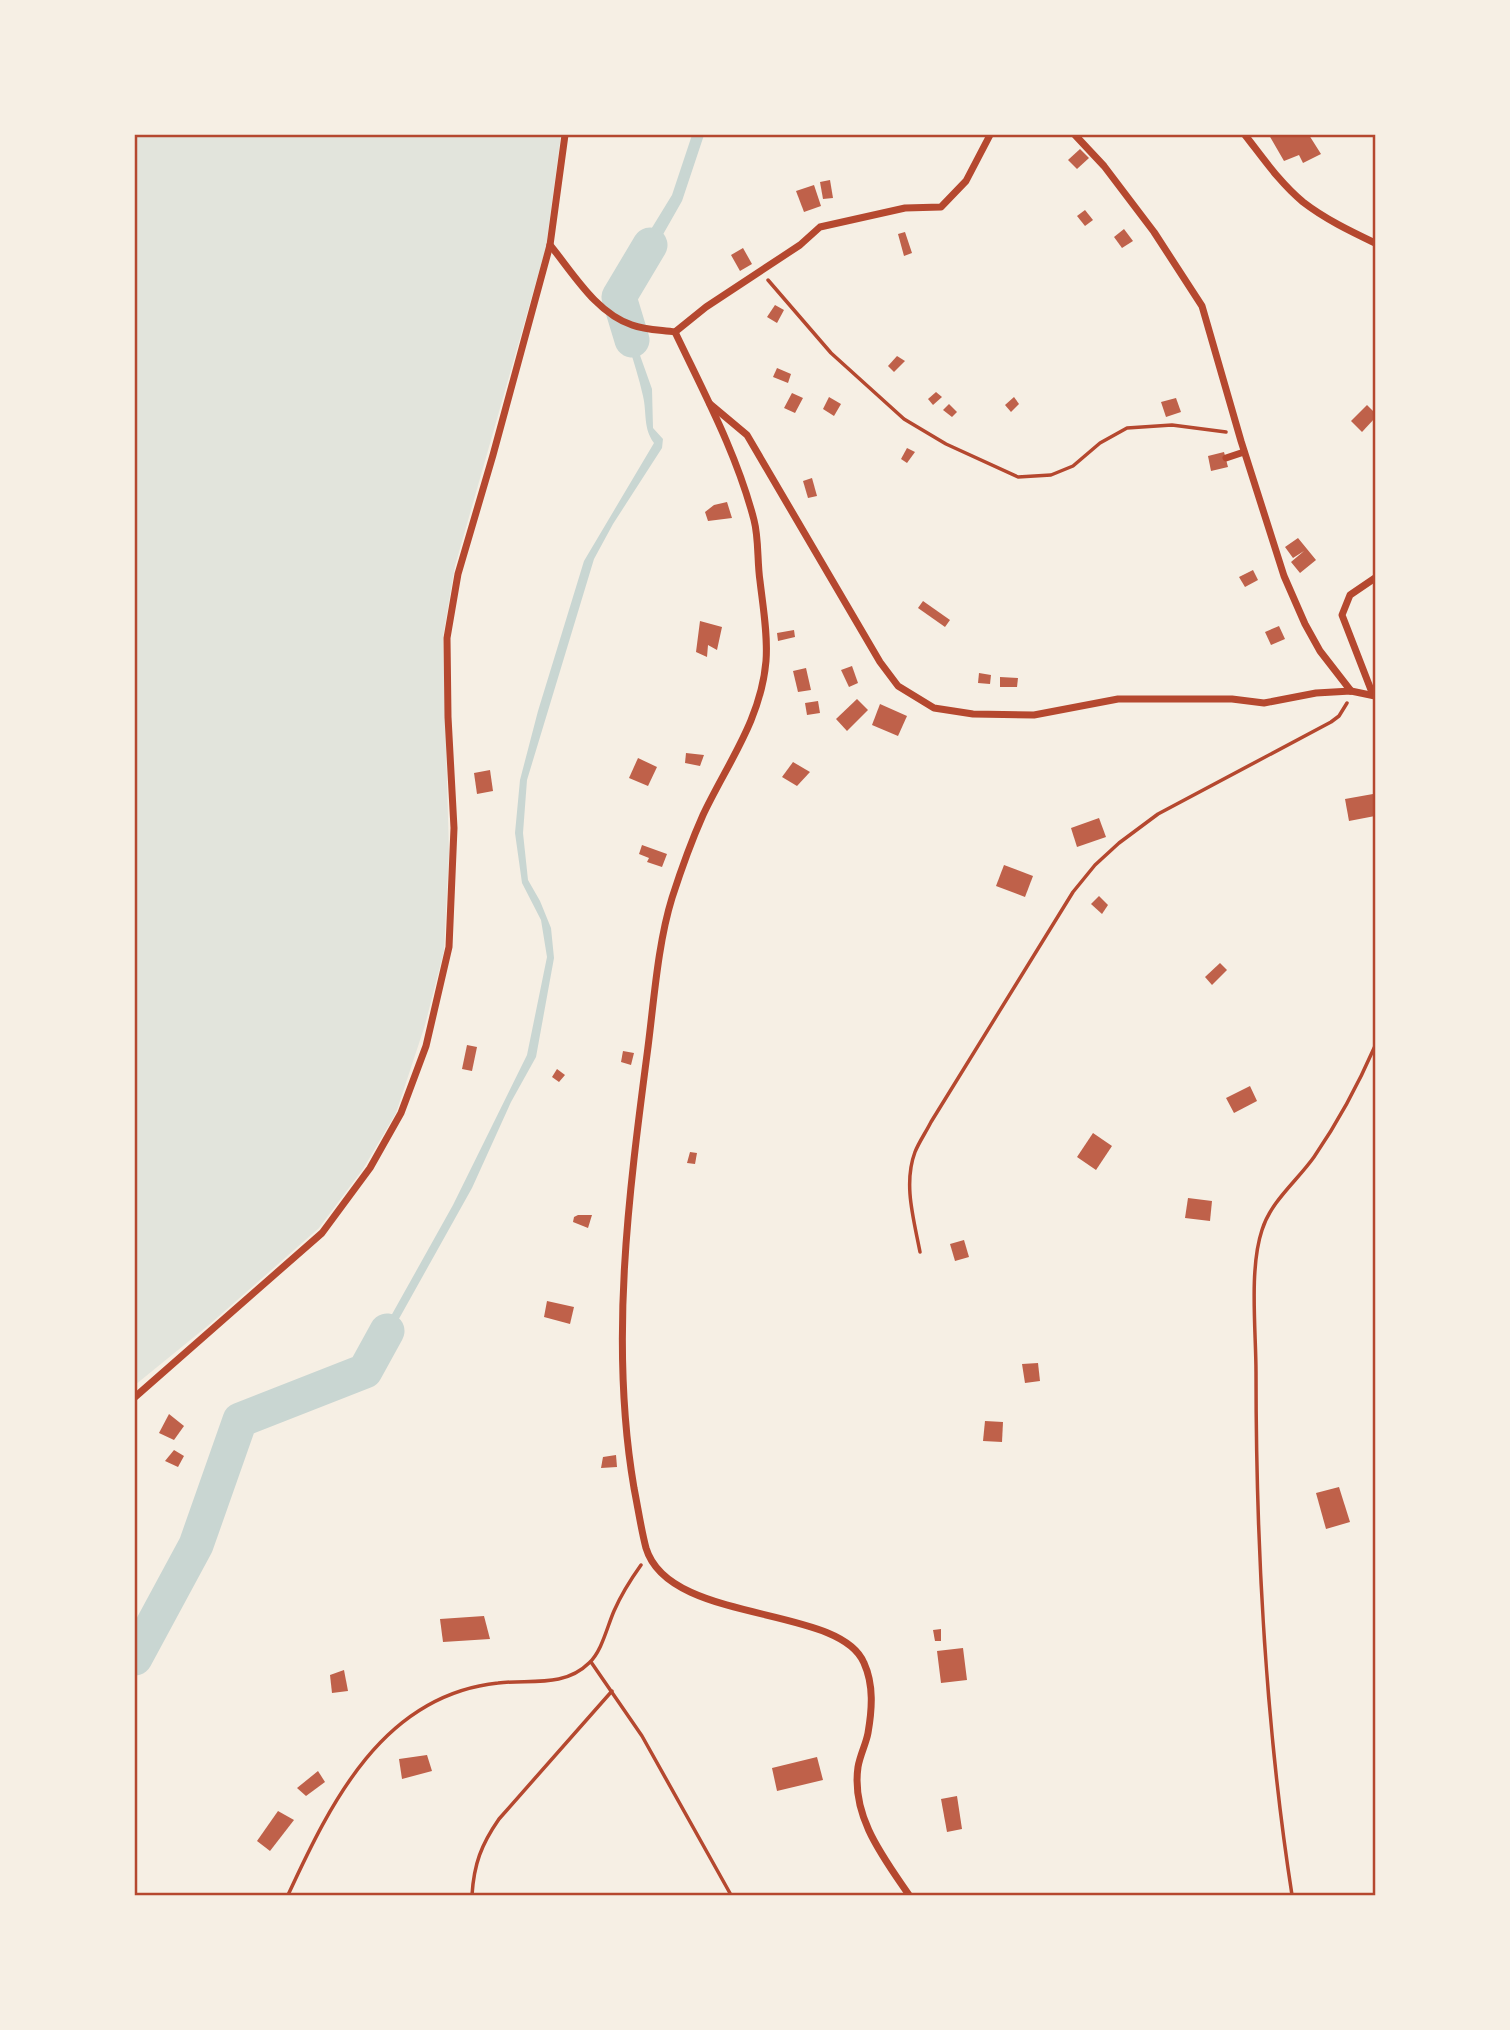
<svg xmlns="http://www.w3.org/2000/svg" width="1510" height="2030" font-family="Arial,sans-serif">
<style>
.green{fill:#e2e4dc}
.water{fill:#c9d6d2}
.lines{fill:none;stroke-linecap:round;stroke-linejoin:round}
.river{stroke:#c9d6d2;stroke-width:35}
.building{fill:#bf614a}
.path{stroke:#b5482f;stroke-width:3.5}
.minor{stroke:#b5482f;stroke-width:7}
.neatline{fill:none;stroke:#b5482f;stroke-width:2.5}
</style>
<rect width="100%" height="100%" fill="#f6efe4"/>
<path class="green" d="M135,135h426l-15,112 -91,319 -12,71 6,216 -5,98 -19,74 -29,88 -33,56 -44,59 -109,96 -75,61z"/>
<g class="water">
<path d="M692,135h12l-22,66 -50,88 -12,-9 52,-85z"/>
<path d="M614,288l11,14 7,31 20,56 1,39 10,11 -1,9 -49,76 -19,35 -67,221 -4,53 5,47 12,21 11,27 3,30 -18,99 -25,45 -39,86 -105,188 -5,-8 91,-163 74,-150 20,-98 -6,-37 -19,-37 -7,-50 5,-53 18,-69 46,-150 70,-118c-11,-15 -7,-30 -11,-47 -8,-36 -23,-71 -29,-108z"/>
</g>
<g class="lines">
<g class="river">
<path d="M632,340l-13,-43 31,-52"/>
<path d="M135,1658l61,-113 44,-125 125,-49 22,-40"/>
</g>
</g>
<g class="building">
<path d="M1269,135h40l12,19 -18,9 -4,-8 -15,6z"/>
<path d="M1080,149l9,9 -12,11 -9,-9z"/>
<path d="M830,180l3,18 -10,1 -3,-17z"/>
<path d="M814,185l7,21 -17,6 -8,-21z"/>
<path d="M1085,210l8,10 -8,6 -8,-10z"/>
<path d="M1124,229l9,12 -11,7 -8,-11z"/>
<path d="M905,232l7,21 -8,3 -6,-22z"/>
<path d="M743,248l9,16 -12,7 -9,-16z"/>
<path d="M775,305l9,5 -7,13 -10,-6z"/>
<path d="M897,356l8,5 -11,11 -6,-6z"/>
<path d="M777,368l14,6 -3,9 -15,-6z"/>
<path d="M936,392l6,5 -9,8 -5,-6z"/>
<path d="M792,393l11,5 -8,15 -11,-5z"/>
<path d="M829,397l12,7 -7,12 -11,-7z"/>
<path d="M1014,397l5,7 -8,8 -6,-7z"/>
<path d="M1176,398l5,14 -15,5 -5,-15z"/>
<path d="M949,404l8,8 -5,5 -9,-7z"/>
<path d="M1367,405l8,8v5l-13,14 -11,-11z"/>
<path d="M907,448l8,4 -8,11 -6,-4z"/>
<path d="M1224,452l4,15 -17,4 -3,-15z"/>
<path d="M812,478l5,18 -9,2 -5,-17z"/>
<path d="M727,502l5,16 -24,3 -3,-9 9,-7z"/>
<path d="M1298,538l18,22 -16,13 -9,-11 13,-11 -11,7 -8,-11z"/>
<path d="M1253,570l5,10 -13,7 -6,-10z"/>
<path d="M923,601l27,19 -5,7 -27,-19z"/>
<path d="M700,621l22,6 -5,23 -9,-5 -1,12 -11,-5z"/>
<path d="M1279,626l6,13 -14,6 -6,-13z"/>
<path d="M794,630l1,7 -17,4 -1,-8z"/>
<path d="M852,666l6,17 -9,4 -8,-17z"/>
<path d="M806,668l5,22 -13,2 -5,-21z"/>
<path d="M979,673l12,2 -1,9 -12,-1z"/>
<path d="M1000,677l18,1 -1,9h-17z"/>
<path d="M857,699l11,11 -21,21 -11,-12z"/>
<path d="M818,701l2,12 -13,2 -2,-12z"/>
<path d="M880,704l27,12 -9,20 -26,-11z"/>
<path d="M686,753l18,2 -4,11 -15,-3z"/>
<path d="M638,758l19,9 -9,19 -19,-8z"/>
<path d="M793,762l17,10 -13,14 -15,-9z"/>
<path d="M490,770l3,21 -16,3 -3,-21z"/>
<path d="M1373,794l2,22 -26,5 -4,-22z"/>
<path d="M1099,818l7,19 -29,10 -6,-19z"/>
<path d="M642,845l25,9 -5,13 -15,-5 2,-4 -10,-4z"/>
<path d="M1004,865l29,11 -8,21 -29,-11z"/>
<path d="M1099,896l9,9 -6,9 -11,-10z"/>
<path d="M1220,963l7,7 -15,15 -7,-8z"/>
<path d="M467,1045l10,2 -5,24 -10,-2z"/>
<path d="M623,1051l11,2 -3,12 -10,-3z"/>
<path d="M557,1069l8,6 -6,7 -7,-5z"/>
<path d="M1250,1086l7,15 -23,12 -8,-15z"/>
<path d="M1093,1133l19,13 -16,24 -19,-13z"/>
<path d="M690,1152l7,1 -2,11 -8,-1z"/>
<path d="M1188,1198l24,3 -2,20 -25,-3z"/>
<path d="M578,1215h14l-4,13 -15,-6 1,-5z"/>
<path d="M964,1240l5,17 -14,4 -5,-17z"/>
<path d="M547,1301l27,6 -4,17 -26,-7z"/>
<path d="M1038,1363l2,18 -15,2 -3,-19z"/>
<path d="M169,1414l15,12 -10,14 -15,-7z"/>
<path d="M985,1421l18,1 -1,20 -19,-1z"/>
<path d="M174,1450l10,6 -6,11 -13,-6z"/>
<path d="M616,1455l1,12 -16,1 2,-11z"/>
<path d="M1339,1487l11,35 -24,7 -10,-36z"/>
<path d="M484,1616l6,23 -47,3 -3,-23z"/>
<path d="M941,1629v12h-6l-2,-11z"/>
<path d="M963,1648l4,32 -26,3 -4,-32z"/>
<path d="M344,1670l4,21 -16,2 -2,-18z"/>
<path d="M427,1755l5,16 -30,8 -3,-20z"/>
<path d="M817,1757l6,23 -46,11 -5,-23z"/>
<path d="M318,1771l7,11 -19,14 -9,-8z"/>
<path d="M957,1796l5,33 -15,3 -6,-33z"/>
<path d="M278,1811l16,9 -24,31 -13,-10z"/>
</g>
<g class="lines">
<g class="path">
<path d="M768,280l63,73 73,66 42,25 72,33 33,-2 22,-9 27,-23 27,-15 45,-3 54,7"/>
<path d="M920,1252c-6,-32 -17,-68 -5,-100 4,-10 11,-20 16,-30l142,-230 22,-27 24,-22 39,-29 173,-92 8,-6 8,-13"/>
<path d="M591,1662l51,74 89,159"/>
<path d="M288,1895c43,-93 95,-200 210,-212 31,-4 66,5 91,-20 13,-12 18,-36 25,-52 7,-16 17,-32 27,-46"/>
<path d="M472,1895c2,-31 9,-50 27,-76l113,-128"/>
<path d="M1292,1895c-27,-173 -36,-348 -36,-523 0,-41 -7,-103 6,-142 9,-29 35,-49 52,-73 24,-35 44,-72 61,-111"/>
</g>
<g class="minor">
<path d="M1075,135l29,31 50,66 48,74 39,135 43,135 21,48 15,27 31,40"/>
<path d="M1245,135c18,23 35,48 58,67 22,17 47,29 72,41"/>
<path d="M550,245c23,28 46,68 82,80 13,5 29,5 43,7l31,-25 94,-62 20,-18 85,-19 36,-1 25,-26 24,-46"/>
<path d="M675,332c29,61 62,122 79,188 5,19 3,41 6,61 3,26 8,54 6,80 -5,59 -39,103 -63,154 -12,27 -22,55 -31,83 -14,45 -18,102 -24,149 -19,145 -39,295 -14,441 4,20 7,41 12,60 23,77 194,56 218,115 10,22 8,47 4,70 -2,11 -8,22 -10,34 -7,49 25,90 51,128"/>
<path d="M710,404l37,31 133,227 18,24 36,22 39,6 61,1 84,-16h114l32,4 52,-10 35,-2 24,5"/>
<path d="M1226,458l18,-6"/>
<path d="M1373,695l-31,-80 8,-20 25,-17"/>
<path d="M135,1397l187,-164 48,-65 31,-55 25,-67 23,-99 5,-119 -6,-111 -1,-79 11,-64 35,-119 57,-210 15,-110"/>
</g>
</g>
<rect width="1510" height="2030" fill="none" stroke="#f6efe4" stroke-width="273"/>
<rect x="136" y="136" width="1238" height="1758" class="neatline"/>
</svg>
